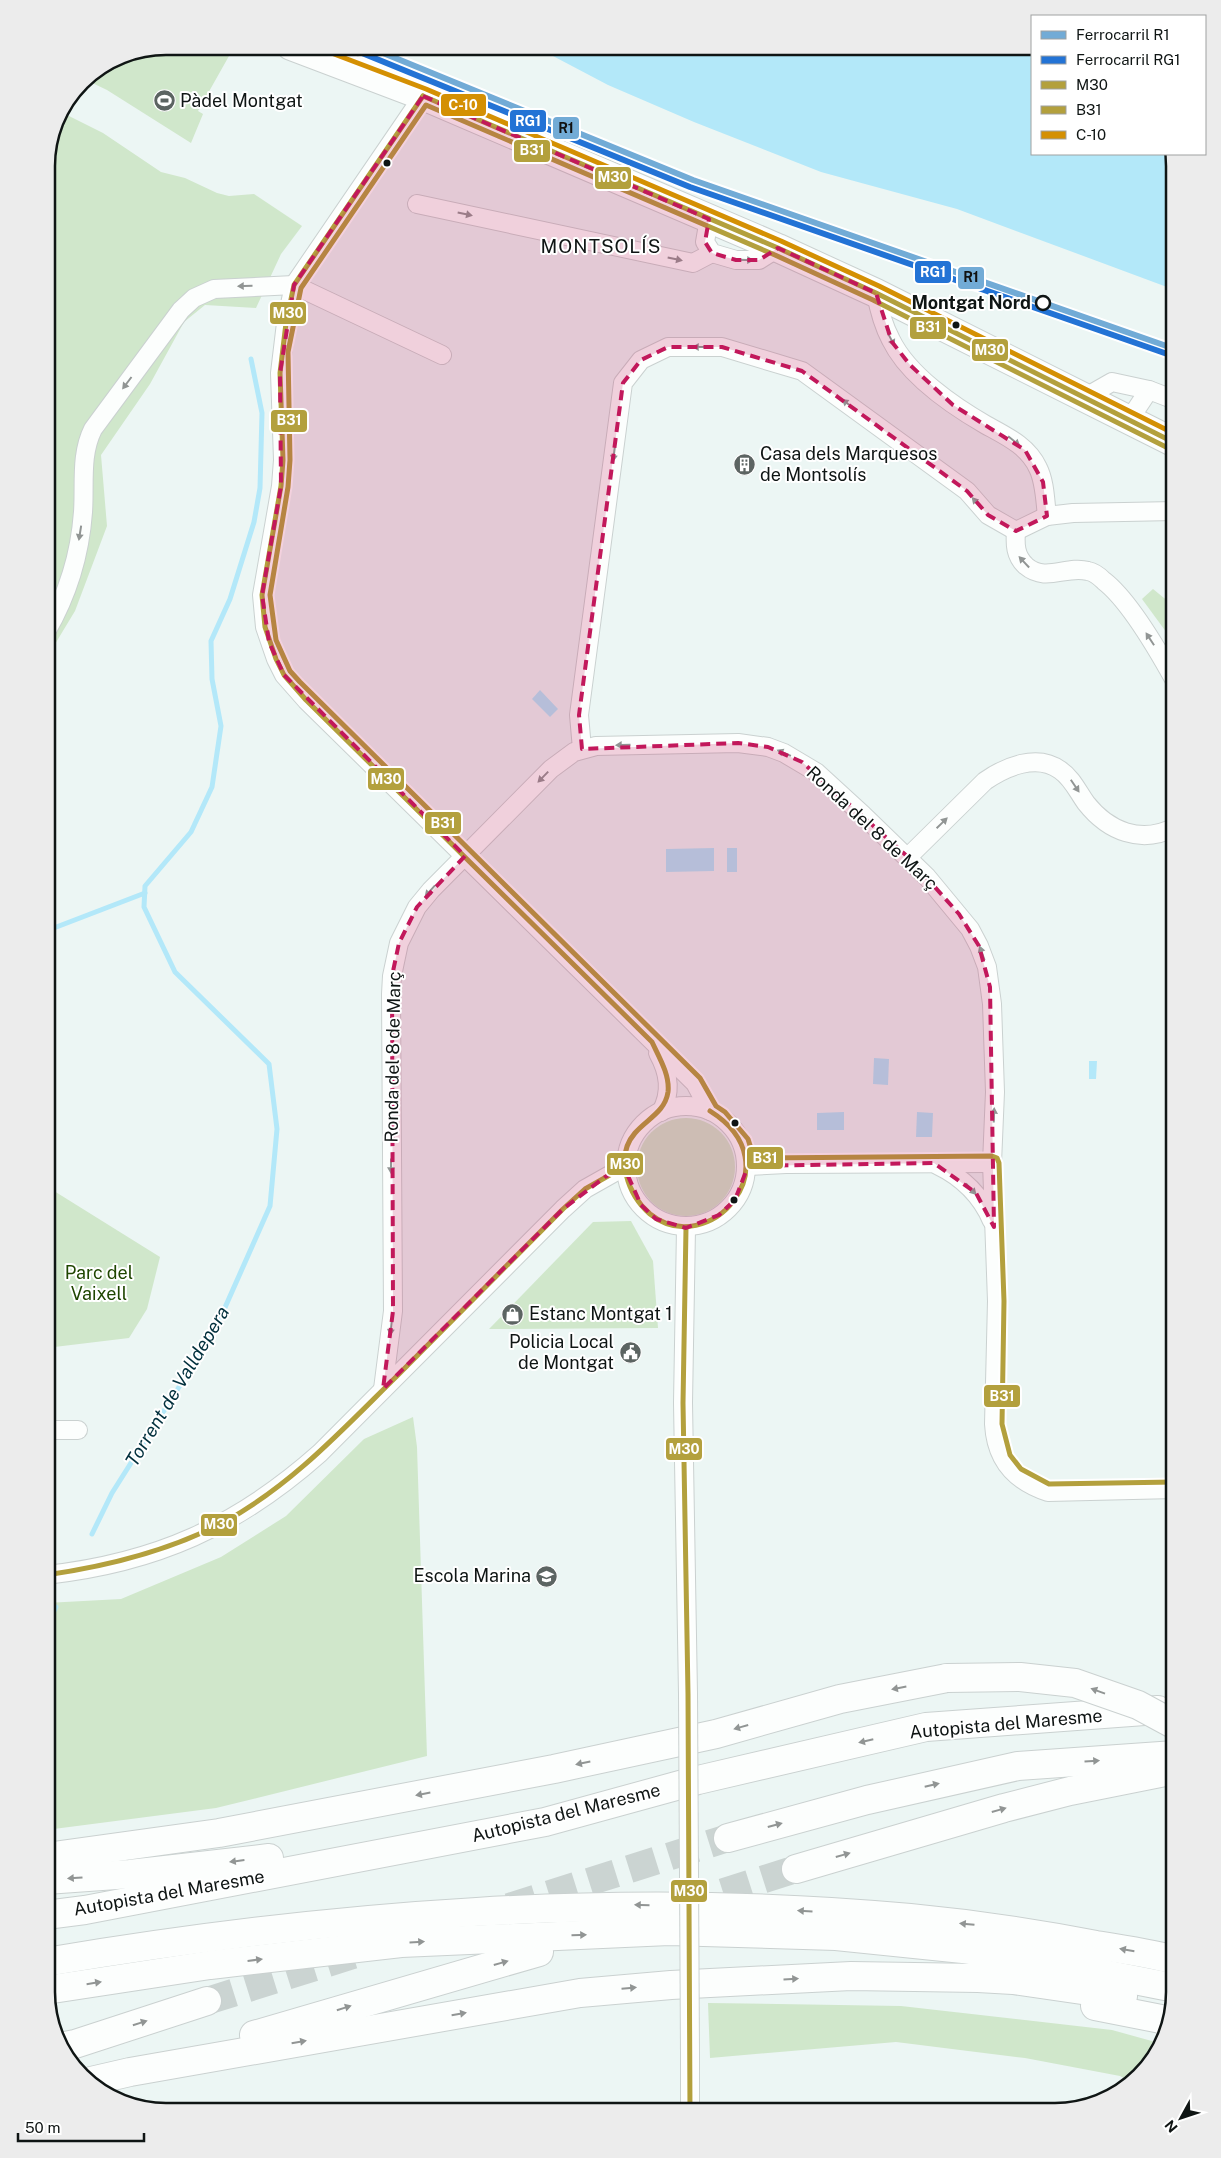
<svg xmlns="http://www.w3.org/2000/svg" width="1221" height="2158" font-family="'Public Sans',sans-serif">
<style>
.green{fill:#d0e7cb}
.water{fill:#b3e8f9}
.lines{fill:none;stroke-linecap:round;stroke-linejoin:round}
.stream{stroke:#b3e8f9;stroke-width:5}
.motorway-tunnel{stroke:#cbd4d2;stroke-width:28;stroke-dasharray:28 14;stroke-linecap:butt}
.minor-casing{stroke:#cad1d0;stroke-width:20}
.primary-casing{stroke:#cad1d0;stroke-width:30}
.motorway-casing{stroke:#cad1d0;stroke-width:30}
.minor{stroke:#fcfefd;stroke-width:18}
.primary{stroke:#fcfefd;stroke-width:28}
.motorway{stroke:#fcfefd;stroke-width:28}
.minor-bridge-casing{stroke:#cad1d0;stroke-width:20;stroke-linecap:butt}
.motorway-bridge-casing{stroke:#cad1d0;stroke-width:30;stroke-linecap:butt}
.minor-bridge{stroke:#fcfefd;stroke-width:18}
.motorway-bridge{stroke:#fcfefd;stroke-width:28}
.bus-1-casing{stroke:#fff;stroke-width:9}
.bus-2-casing{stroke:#fff;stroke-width:9}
.bus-3-casing{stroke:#fff;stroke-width:9}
.bus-1{stroke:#b3a03d;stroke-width:5}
.bus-2{stroke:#b3a03d;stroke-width:5}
.bus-3{stroke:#d49003;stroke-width:5}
.rail-1-casing{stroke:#fff;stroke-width:10}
.rail-2-casing{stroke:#fff;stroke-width:10}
.rail-1{stroke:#72abd6;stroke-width:6}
.rail-2{stroke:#2373d5;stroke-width:6}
.oneway{fill:#919594}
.marked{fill:#c2185b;fill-opacity:0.2;stroke:#c2185b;stroke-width:4;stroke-dasharray:10 6;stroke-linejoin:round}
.bus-dot{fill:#0f1514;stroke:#fff;stroke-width:2}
.stop-dot{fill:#fff;stroke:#0f1514;stroke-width:2.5}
.labels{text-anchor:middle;stroke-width:4;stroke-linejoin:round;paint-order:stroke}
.poi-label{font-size:18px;fill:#0f1514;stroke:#fff;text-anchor:start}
.stop-label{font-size:18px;font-weight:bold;fill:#0f1514;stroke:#fff;text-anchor:end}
.street-label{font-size:18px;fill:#0f1514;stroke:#fff}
.park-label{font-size:18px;fill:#1f4600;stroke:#fff}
.neighbourhood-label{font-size:19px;letter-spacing:1px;fill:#0f1514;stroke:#fff}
.water-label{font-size:19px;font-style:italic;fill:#012f3c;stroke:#fff}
.rim{fill:none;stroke:#0f1514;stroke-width:2.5}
.line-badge{stroke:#fff;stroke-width:2}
.badge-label{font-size:14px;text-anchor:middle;font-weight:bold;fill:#fff}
.pale-badge-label{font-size:14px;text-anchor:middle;font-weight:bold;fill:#111}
</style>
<rect width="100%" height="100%" fill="#ecf6f4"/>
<g class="green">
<path d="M166,46h43l20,10 -31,55 5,3 -12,29 -84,-53 -23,-11 37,-24z"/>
<path d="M61,112l42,21 58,39 24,6 32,15 12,3 25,-2 48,32 -21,28 -25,54 -51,-3 -21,17 -34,62 -49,71 6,71 -32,85 -29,48v-500l9,-39z"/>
<path d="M1153,589l22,18v37l-33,-45z"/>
<circle cx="686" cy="1167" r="49"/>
<path d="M46,1186l114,71 -13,52 -18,29 -83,10z"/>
<path d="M631,1221l22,40 5,67 -169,1 104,-107z"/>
<path d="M413,1417l4,30 10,309 -211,52 -170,22v-227l75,-4 100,-42 65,-41 78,-77z"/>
<path d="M708,2003l193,3 211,24 47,13 -4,15 -26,23 -9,-5 -95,-18 -129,-16 -186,16z"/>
</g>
<g class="water">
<path d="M534,46l498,1v107h140l3,12v124l-218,-81 -136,-37 -127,-50 -86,-37z"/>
<path d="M540,690l18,19 -8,8 -18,-18z"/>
<path d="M714,848v23l-48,1v-23z"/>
<rect x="727" y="848" width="10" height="24"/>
<path d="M874,1058l15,1 -1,26 -15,-1z"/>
<path d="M1089,1061h8l-1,18h-7z"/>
<path d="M844,1112v18h-27v-17z"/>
<path d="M917,1112l16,1 -1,24h-16z"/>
</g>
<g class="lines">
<g class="stream">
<path d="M425,52l4,-6"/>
<path d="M46,931l99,-38"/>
<path d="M92,1534l20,-41 103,-163 55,-124 7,-77 -8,-65 -94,-92 -31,-65 1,-21 46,-54 21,-45 9,-61 -9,-47 -1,-38 19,-42 24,-77 6,-34 2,-75 -11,-54"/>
<path d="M46,1627l10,-20"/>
</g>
<g class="motorway-tunnel">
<path d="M683,1905l113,-36"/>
<path d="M509,1907l219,-69"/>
<path d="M207,2001l146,-46"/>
</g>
<defs>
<g id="minor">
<path d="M423,96l-129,189 -8,38 -6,50 3,87 -2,26 -19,109 3,32 11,32 8,16 22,25 389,383 15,28"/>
<path d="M417,204l276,59 19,-10"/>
<path d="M709,219l-4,23 7,11 24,7h23l19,-12"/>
<path d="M876,293c3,17 7,32 15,47 17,35 62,66 95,85 20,11 42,21 52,43 7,14 7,32 9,48"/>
<path d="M1084,398l28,-16 37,8 26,10"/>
<path d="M1129,420l20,-30"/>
<path d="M1016,531c-1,13 -1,25 10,35 20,17 40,-1 62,5 6,1 12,6 16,10 26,20 55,71 71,100"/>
<path d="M1016,531l31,-15 26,-3 102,-2"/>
<path d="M46,632c21,-36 34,-78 37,-120 2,-28 -3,-57 10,-83l88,-119 13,-12 20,-9 80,-4 148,70"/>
<path d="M582,749l-3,-34 44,-332 18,-23 27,-13h54l80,24 165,120 21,24 28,16"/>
<path d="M908,857l77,-76c20,-14 52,-28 75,-11 12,8 18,22 26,33 22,28 55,42 89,24"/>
<path d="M658,1053c11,20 14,39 3,59"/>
<circle cx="686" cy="1166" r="60"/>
<path d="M937,1165c25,12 44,30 55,56"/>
<path d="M748,1166l38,-2 206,-1"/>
<path d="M686,1228l-3,175 5,291"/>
<path d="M383,1389l10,-78 -2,-317 1,-18 7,-33 18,-36 14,-17 120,-121 23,-17 22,-6 142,-3 30,4 16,6 32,19 47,43 64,62 43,52 9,17 8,21 5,37 3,88 -3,71 5,138 -3,123c2,36 20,57 54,68l127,-3"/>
<path d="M46,1430h32"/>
<path d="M46,1575c110,-12 192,-49 274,-122l243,-244 22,-20 39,-22"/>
<path d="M690,2055v57"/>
</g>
<path id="primary" d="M291,46l132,50 355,152 98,45 299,150"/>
<g id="motorway">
<path d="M728,1838l139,-38 151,-34 157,-11"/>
<path d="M46,1857l173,-24 335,-64 162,-35 124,-35 107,-21"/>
<path d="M796,1869l208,-61 66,-17 105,-21"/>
<path d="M46,1880l84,-6 139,-16"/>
<path d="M46,1915l39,-5 460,-88 153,-42 228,-53 232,-17"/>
<path d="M46,1962c285,-48 576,-71 864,-44 63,6 124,15 186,27 26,4 53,8 79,15"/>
<path d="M46,1990l164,-25 191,-22 268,-12 167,5 127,13 70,11 142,28"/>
<path d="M1095,2006l71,14"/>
<path d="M254,2035l285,-83"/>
<path d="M60,2047l15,-3 132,-43"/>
<path d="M91,2081l39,-9 450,-79 91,-8 180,-9 127,2 35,2 110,16"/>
</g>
</defs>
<use href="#minor" class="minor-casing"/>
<use href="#primary" class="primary-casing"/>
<use href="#motorway" class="motorway-casing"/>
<use href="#minor" class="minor"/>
<use href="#primary" class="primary"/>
<use href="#motorway" class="motorway"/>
<defs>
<path id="minor-bridge" d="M688,1694l2,361"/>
<path id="motorway-bridge" d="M947,1678l73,-1 55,6 63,22 37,20"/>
</defs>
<use href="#minor-bridge" class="minor-bridge-casing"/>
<use href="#motorway-bridge" class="motorway-bridge-casing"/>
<use href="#minor-bridge" class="minor-bridge"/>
<use href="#motorway-bridge" class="motorway-bridge"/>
<defs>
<g id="bus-1">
<path d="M423,96l-129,189 -8,38 -6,50 3,87 -2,26 -19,109 3,32 11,32 8,16 22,25 346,342c7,15 18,33 16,50 -3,20 -21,27 -33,41 -21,24 -7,62 15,81 58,47 146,-49 60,-103"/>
<path d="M423,96l355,152 98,45 299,150"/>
<path d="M686,1228l-3,175 5,291 2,418"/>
<path d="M46,1575c63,-9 124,-24 180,-54 67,-37 118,-93 172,-146 55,-55 110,-111 165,-166l22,-20 39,-22"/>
</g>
<path id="bus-2" d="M1172,450l-299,-150 -98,-45 -349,-150 -125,183 -13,64 2,108 -2,27 -18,108 6,45 14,31 10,11 400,396 16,28 9,6 23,27 6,19 238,-2 5,2 2,5 5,138 -2,123 8,31 11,14 28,15 126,-2"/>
<path id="bus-3" d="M313,46l113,43 355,152 98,45 296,148"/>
</defs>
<use href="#bus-1" class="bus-1-casing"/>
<use href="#bus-2" class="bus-2-casing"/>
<use href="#bus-3" class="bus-3-casing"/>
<use href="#bus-1" class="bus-1"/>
<use href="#bus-2" class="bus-2"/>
<use href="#bus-3" class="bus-3"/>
<defs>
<path id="rail-1" d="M366,46l327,134 482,169"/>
<path id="rail-2" d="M362,53l328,134 483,169"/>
</defs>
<use href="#rail-1" class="rail-1-casing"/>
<use href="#rail-2" class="rail-2-casing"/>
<use href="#rail-1" class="rail-1"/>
<use href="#rail-2" class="rail-2"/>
</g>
<defs><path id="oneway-solid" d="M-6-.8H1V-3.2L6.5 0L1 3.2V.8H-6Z" transform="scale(1.25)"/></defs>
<g class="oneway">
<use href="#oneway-solid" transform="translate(465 214) rotate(12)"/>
<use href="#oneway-solid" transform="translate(675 259) rotate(12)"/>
<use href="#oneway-solid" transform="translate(746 260) rotate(1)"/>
<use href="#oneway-solid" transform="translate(245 286) rotate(179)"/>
<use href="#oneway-solid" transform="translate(891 339) rotate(62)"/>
<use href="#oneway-solid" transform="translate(700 347) rotate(-180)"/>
<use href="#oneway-solid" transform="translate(127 383) rotate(127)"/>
<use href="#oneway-solid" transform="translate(848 404) rotate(-143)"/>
<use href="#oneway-solid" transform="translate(1014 441) rotate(39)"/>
<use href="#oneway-solid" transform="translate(614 454) rotate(97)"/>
<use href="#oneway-solid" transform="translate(977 503) rotate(-132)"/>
<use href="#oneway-solid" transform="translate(80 533) rotate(99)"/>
<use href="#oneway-solid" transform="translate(1024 562) rotate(-133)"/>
<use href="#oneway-solid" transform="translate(1150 639) rotate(-123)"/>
<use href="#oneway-solid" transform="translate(623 745) rotate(178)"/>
<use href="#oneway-solid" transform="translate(784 753) rotate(-157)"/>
<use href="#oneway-solid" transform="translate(543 777) rotate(134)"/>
<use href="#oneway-solid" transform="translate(1075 786) rotate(56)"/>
<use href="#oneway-solid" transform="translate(942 823) rotate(-44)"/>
<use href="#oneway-solid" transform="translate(430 891) rotate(132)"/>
<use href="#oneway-solid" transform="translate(982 953) rotate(-110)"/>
<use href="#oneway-solid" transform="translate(994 1115) rotate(-88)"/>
<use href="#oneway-solid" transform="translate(391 1166) rotate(90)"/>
<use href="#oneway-solid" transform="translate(971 1189) rotate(47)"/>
<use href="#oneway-solid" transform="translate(391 1328) rotate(96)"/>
<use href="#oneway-solid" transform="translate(899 1688) rotate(169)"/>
<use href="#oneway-solid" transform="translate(1098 1691) rotate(-160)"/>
<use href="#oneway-solid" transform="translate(741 1727) rotate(164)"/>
<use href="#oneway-solid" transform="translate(866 1741) rotate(167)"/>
<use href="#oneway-solid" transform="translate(1092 1761) rotate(-4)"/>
<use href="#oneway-solid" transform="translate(583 1763) rotate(168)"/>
<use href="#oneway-solid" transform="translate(932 1785) rotate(-13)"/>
<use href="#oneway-solid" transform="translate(423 1794) rotate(169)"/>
<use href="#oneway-solid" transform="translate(999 1810) rotate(-16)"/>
<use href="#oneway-solid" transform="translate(775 1825) rotate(-15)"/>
<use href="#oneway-solid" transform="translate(843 1855) rotate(-16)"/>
<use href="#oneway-solid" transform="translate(237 1861) rotate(173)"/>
<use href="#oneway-solid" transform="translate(75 1878) rotate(176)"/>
<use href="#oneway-solid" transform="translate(642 1905) rotate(-179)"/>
<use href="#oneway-solid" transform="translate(805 1911) rotate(-177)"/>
<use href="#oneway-solid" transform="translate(967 1924) rotate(-175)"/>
<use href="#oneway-solid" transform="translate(579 1935) rotate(-2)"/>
<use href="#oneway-solid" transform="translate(417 1942) rotate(-3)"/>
<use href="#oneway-solid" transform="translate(1127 1950) rotate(-170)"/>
<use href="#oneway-solid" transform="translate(255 1960) rotate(-7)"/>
<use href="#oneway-solid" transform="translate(501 1963) rotate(-16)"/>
<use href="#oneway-solid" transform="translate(791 1979) rotate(-3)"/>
<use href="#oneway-solid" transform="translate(94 1983) rotate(-9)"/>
<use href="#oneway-solid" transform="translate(629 1988) rotate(-5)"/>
<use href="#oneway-solid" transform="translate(344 2008) rotate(-17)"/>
<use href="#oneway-solid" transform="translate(459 2014) rotate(-10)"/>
<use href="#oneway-solid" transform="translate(140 2023) rotate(-18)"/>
<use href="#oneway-solid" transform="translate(299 2042) rotate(-10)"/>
</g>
<path class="marked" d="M423,96l286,123 -4,23 7,11 24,7h23l19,-12 98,45 16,49 18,23 43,40 72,45 18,32 4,34 -31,15 -28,-16 -21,-24 -165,-120 -80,-24h-54l-27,13 -18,23 -44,332 3,34 156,-6 30,4 34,15 106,95 51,57 20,32 11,41 4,240 -18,-34 -42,-30 -186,3 -13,34 -16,15 -33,13 -30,-9 -15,-14 -17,-38 -19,10 -42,32 -180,180 10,-78 -1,-335 7,-33 18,-36 48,-51 -181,-181 -15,-33 -7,-47 19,-109 -1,-113 14,-88z"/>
<defs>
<symbol id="stadium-disc" viewBox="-11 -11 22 22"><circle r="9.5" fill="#5c6462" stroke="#fff"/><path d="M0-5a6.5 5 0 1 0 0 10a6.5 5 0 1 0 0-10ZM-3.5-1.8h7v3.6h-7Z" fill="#fff"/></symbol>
<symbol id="building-disc" viewBox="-11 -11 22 22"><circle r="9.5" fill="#5c6462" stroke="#fff"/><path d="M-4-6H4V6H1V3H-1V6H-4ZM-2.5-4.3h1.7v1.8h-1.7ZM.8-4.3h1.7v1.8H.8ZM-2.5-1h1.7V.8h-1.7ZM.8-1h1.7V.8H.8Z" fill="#fff"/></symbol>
<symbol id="shop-disc" viewBox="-11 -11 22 22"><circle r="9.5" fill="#5c6462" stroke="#fff"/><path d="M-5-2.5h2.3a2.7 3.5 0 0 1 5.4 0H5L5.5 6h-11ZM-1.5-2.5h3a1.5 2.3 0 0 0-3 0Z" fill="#fff"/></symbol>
<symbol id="civic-disc" viewBox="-11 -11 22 22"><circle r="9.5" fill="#5c6462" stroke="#fff"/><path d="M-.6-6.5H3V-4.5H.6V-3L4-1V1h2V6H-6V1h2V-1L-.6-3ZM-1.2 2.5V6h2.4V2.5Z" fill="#fff"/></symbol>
<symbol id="school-disc" viewBox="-11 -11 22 22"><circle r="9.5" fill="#5c6462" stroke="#fff"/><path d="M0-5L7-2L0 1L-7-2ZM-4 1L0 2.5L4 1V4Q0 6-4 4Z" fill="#fff"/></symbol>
</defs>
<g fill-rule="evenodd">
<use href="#stadium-disc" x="152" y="88" width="25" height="25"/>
<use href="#building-disc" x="732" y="452" width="25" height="25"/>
<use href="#shop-disc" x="500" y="1302" width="25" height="25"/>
<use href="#civic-disc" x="618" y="1340" width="25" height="25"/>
<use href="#school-disc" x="534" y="1564" width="25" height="25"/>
</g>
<g class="bus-dot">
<circle cx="387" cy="163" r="4.5"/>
<circle cx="956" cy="325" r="4.5"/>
<circle cx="735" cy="1123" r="4.5"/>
<circle cx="734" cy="1200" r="4.5"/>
</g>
<circle class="stop-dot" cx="1043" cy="303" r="7"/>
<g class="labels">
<g class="poi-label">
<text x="180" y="107">Pàdel Montgat</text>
<text x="760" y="460">Casa dels Marquesos<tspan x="760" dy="21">de Montsolís</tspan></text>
<text x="529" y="1320">Estanc Montgat 1</text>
<text x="614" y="1348" text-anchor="end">Policia Local<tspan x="614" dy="21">de Montgat</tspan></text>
<text x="531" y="1582" text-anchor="end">Escola Marina</text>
</g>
<g class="stop-label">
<text x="1031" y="309">Montgat Nord</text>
</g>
<g class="street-label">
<text transform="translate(872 828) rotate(43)" y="6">Ronda del 8 de Març</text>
<text transform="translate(393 1057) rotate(-89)" y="6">Ronda del 8 de Març</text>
<text transform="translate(1006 1724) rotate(-5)" y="6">Autopista del Maresme</text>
<text transform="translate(566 1813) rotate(-14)" y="6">Autopista del Maresme</text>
<text transform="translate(169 1893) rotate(-10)" y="6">Autopista del Maresme</text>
</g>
<g class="park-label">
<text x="99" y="1279">Parc del<tspan x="99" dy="21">Vaixell</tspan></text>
</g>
<g class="neighbourhood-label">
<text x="601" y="253">MONTSOLÍS</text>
</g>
<g class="water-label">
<text transform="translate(177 1386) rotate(-59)" y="7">Torrent de Valldepera</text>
</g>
</g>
<path d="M0 0H1221V2158H0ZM166 55H1055A111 111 0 0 1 1166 166V1992A111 111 0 0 1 1055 2103H166A111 111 0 0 1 55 1992V166A111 111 0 0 1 166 55Z" fill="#ececec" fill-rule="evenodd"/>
<path class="rim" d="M166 55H1055A111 111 0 0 1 1166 166V1992A111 111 0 0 1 1055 2103H166A111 111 0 0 1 55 1992V166A111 111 0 0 1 166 55Z"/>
<g class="line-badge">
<rect x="440" y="93" width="47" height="24" rx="5" fill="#d49003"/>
<rect x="509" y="109" width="38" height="24" rx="5" fill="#2373d5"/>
<rect x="552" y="116" width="28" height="24" rx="5" fill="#72abd6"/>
<rect x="513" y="139" width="38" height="24" rx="5" fill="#b3a03d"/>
<rect x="594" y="166" width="38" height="24" rx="5" fill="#b3a03d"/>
<rect x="914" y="260" width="38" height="24" rx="5" fill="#2373d5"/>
<rect x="957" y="266" width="28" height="24" rx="5" fill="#72abd6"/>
<rect x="269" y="301" width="38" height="24" rx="5" fill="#b3a03d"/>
<rect x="909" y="316" width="38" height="24" rx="5" fill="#b3a03d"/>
<rect x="971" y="338" width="38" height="24" rx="5" fill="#b3a03d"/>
<rect x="270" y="409" width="38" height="24" rx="5" fill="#b3a03d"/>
<rect x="367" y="767" width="38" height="24" rx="5" fill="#b3a03d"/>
<rect x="424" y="811" width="38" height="24" rx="5" fill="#b3a03d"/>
<rect x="746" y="1146" width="38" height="24" rx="5" fill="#b3a03d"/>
<rect x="606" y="1152" width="38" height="24" rx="5" fill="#b3a03d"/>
<rect x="983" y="1384" width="38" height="24" rx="5" fill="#b3a03d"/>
<rect x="665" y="1437" width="38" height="24" rx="5" fill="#b3a03d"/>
<rect x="200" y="1513" width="38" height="24" rx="5" fill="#b3a03d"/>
<rect x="670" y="1879" width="38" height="24" rx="5" fill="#b3a03d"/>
</g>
<g class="badge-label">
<text x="463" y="110">C-10</text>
<text x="528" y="126">RG1</text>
<text x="532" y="155">B31</text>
<text x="613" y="182">M30</text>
<text x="933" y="277">RG1</text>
<text x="288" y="318">M30</text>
<text x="928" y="332">B31</text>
<text x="990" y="355">M30</text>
<text x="289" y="425">B31</text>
<text x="386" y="784">M30</text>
<text x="443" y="828">B31</text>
<text x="765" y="1163">B31</text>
<text x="625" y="1169">M30</text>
<text x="1002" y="1401">B31</text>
<text x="684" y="1454">M30</text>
<text x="219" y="1529">M30</text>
<text x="689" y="1896">M30</text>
</g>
<g class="pale-badge-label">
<text x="566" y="133">R1</text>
<text x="971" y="282">R1</text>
</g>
<rect x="1031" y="15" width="175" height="140" fill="#ffffff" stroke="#9fa1a1"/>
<rect x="1041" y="31" width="25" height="8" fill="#72abd6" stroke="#9fa1a1"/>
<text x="1076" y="40" font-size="15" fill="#0f1514">Ferrocarril R1</text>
<rect x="1041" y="56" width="25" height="8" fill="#2373d5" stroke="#9fa1a1"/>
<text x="1076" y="65" font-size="15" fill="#0f1514">Ferrocarril RG1</text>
<rect x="1041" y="81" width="25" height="8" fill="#b3a03d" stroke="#9fa1a1"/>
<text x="1076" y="90" font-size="15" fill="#0f1514">M30</text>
<rect x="1041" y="106" width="25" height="8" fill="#b3a03d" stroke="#9fa1a1"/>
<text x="1076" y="115" font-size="15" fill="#0f1514">B31</text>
<rect x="1041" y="131" width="25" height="8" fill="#d49003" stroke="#9fa1a1"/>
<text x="1076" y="140" font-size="15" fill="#0f1514">C-10</text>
<g transform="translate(1181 2118) rotate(230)" stroke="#ffffff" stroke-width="4" paint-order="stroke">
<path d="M0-4L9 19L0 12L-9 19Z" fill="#0f1514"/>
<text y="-8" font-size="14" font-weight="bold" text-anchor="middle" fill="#0f1514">N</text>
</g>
<path d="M18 2133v8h126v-8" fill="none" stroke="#0f1514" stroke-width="2.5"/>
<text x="25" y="2133" font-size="15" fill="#0f1514" stroke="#ffffff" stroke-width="4" paint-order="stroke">50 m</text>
</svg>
